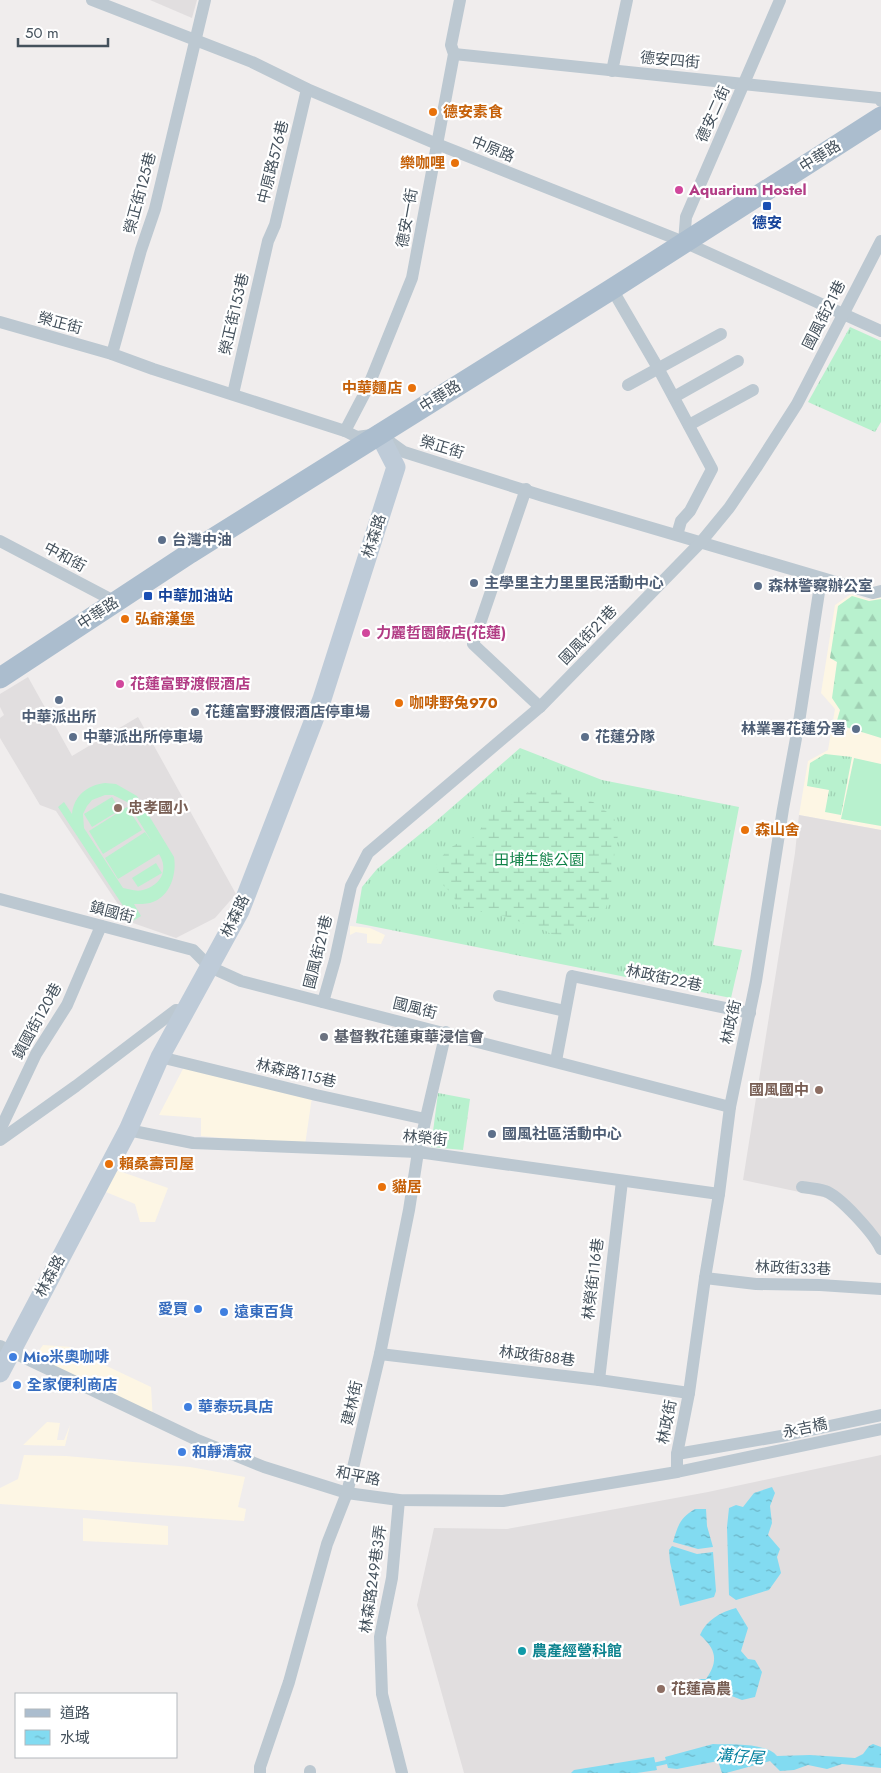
<svg xmlns="http://www.w3.org/2000/svg" width="881" height="1773" font-family="Jost,'Noto Sans TC',sans-serif">
<style>
.commercial{fill:#fdf6e4}
.education{fill:#e1dedf}
.grass{fill:url(#grass-tufts)}
.forest{fill:url(#forest-firs)}
.wetland{fill:url(#wetland-marsh)}
.pitch{fill:#b8f1ce;fill-rule:evenodd}
.water{fill:url(#water-ripples)}
.lines{fill:none;stroke-linecap:round;stroke-linejoin:round}
.stream{stroke:#82dbf1;stroke-width:4}
.street{stroke:#bcc8d1;stroke-width:12}
.secondary{stroke:#becbd8;stroke-width:19}
.primary{stroke:#abbdce;stroke-width:21}
.food-dot{fill:#e8710a;stroke:#fff;stroke-width:2}
.hotel-dot{fill:#d1479c;stroke:#fff;stroke-width:2}
.transit-dot{fill:#1a4fb4;stroke:#fff;stroke-width:2}
.service-dot{fill:#5c6f8a;stroke:#fff;stroke-width:2}
.education-dot{fill:#8d6e63;stroke:#fff;stroke-width:2}
.worship-dot{fill:#6b7280;stroke:#fff;stroke-width:2}
.shop-dot{fill:#3f7fe0;stroke:#fff;stroke-width:2}
.culture-dot{fill:#0f9aa8;stroke:#fff;stroke-width:2}
.labels{text-anchor:middle;stroke-width:4.5;stroke-linejoin:round;paint-order:stroke}
.street-label{font-size:15px;fill:#44515c;stroke:#fff}
.food-label{font-size:15px;font-weight:bold;fill:#c56008;stroke:#fff;text-anchor:start}
.hotel-label{font-size:15px;font-weight:bold;fill:#b23c85;stroke:#fff;text-anchor:start}
.transit-label{font-size:15px;font-weight:bold;fill:#164399;stroke:#fff}
.service-label{font-size:15px;font-weight:bold;fill:#4e5e75;stroke:#fff;text-anchor:start}
.education-label{font-size:15px;font-weight:bold;fill:#785e54;stroke:#fff;text-anchor:start}
.park-label{font-size:15px;fill:#118248;stroke:#fff}
.worship-label{font-size:15px;font-weight:bold;fill:#5b616d;stroke:#fff;text-anchor:start}
.shop-label{font-size:15px;font-weight:bold;fill:#366cbe;stroke:#fff;text-anchor:start}
.culture-label{font-size:15px;font-weight:bold;fill:#0d838f;stroke:#fff;text-anchor:start}
.water-label{font-size:16px;font-style:italic;fill:#0481a0;stroke:#fff}
</style>
<defs>
<pattern id="grass-tufts" width="24" height="20" patternUnits="userSpaceOnUse" patternTransform="scale(1.25)"><rect width="24" height="20" fill="#b8f1ce"/><path d="M3 7l-1-3M5 7V3M7 7l1-3M15 17l-1-3M17 17v-4M19 17l1-3" fill="none" stroke="#9fd0b3"/></pattern>
<pattern id="forest-firs" width="22" height="20" patternUnits="userSpaceOnUse" patternTransform="scale(1.25)"><rect width="22" height="20" fill="#b8f1ce"/><path d="M5 1l3.5 6h-7zM16 11l3.5 6h-7z" fill="#9fd0b3"/></pattern>
<pattern id="wetland-marsh" width="20" height="14" patternUnits="userSpaceOnUse" patternTransform="scale(1.25)"><rect width="20" height="14" fill="#b8f1ce"/><path d="M1 5h8M5 5V1M11 12h8M15 12V8" fill="none" stroke="#9fd0b3"/></pattern>
<pattern id="water-ripples" width="26" height="14" patternUnits="userSpaceOnUse" patternTransform="scale(1.25)"><rect width="26" height="14" fill="#82dbf1"/><path d="M2 4q2-2 4 0t4 0M15 11q2-2 4 0t4 0" fill="none" stroke="#6cb4c6"/></pattern>
</defs>
<rect width="100%" height="100%" fill="#f0eded"/>
<g class="commercial">
<path d="M851,594l19,6 11,-3v233l-82,-15 9,-54 20,-11 7,-41 -14,-16 14,-88z"/>
<path d="M350,926l20,2 15,7 -4,9 -14,-1v-9l-11,-2 -6,3z"/>
<path d="M185,1065l127,32 -7,48 -104,-9v-18l-42,-3z"/>
<path d="M116,1170l52,18 -13,34h-15l-5,-18 -29,-12z"/>
<path d="M43,1345l28,2 6,15h11l6,-2 57,27 2,35 -122,-60z"/>
<path d="M47,1422l13,1 -3,17h7l6,-15 -5,21 -42,-1z"/>
<path d="M24,1455l42,1 124,11 55,10 -7,30 8,2 -2,12 -244,-17v-16l18,-9z"/>
<path d="M83,1518l85,8v19l-85,-4z"/>
</g>
<g class="education">
<path d="M150,0h47l-5,18z"/>
<path d="M28,677l44,79 66,-39 98,177 -21,24 -39,20 -46,-16 -74,-111 -16,-6 -40,-67v-20l4,-3 -4,-8v-13z"/>
<path d="M799,815l82,15v419l-35,-47 -103,-22 52,-327z"/>
<path d="M881,1455v318h-417l-47,-168 17,-77 73,1 201,-37z"/>
</g>
<g class="grass">
<path d="M850,327l31,14v81l-6,10 -67,-30z"/>
<path d="M520,748l82,32 137,27 -26,138 29,5 -11,48 -375,-75 6,-36 15,-18 58,-47z"/>
<path d="M825,754l27,3 -11,58 -16,-3 4,-22 -22,-4 3,-23z"/>
<path d="M438,1093l32,6 -7,51 -32,-3z"/>
</g>
<path class="forest" d="M852,596l17,5 12,-2v139l-45,-14 4,-14 -8,-12 5,-36 -7,-4 8,-52z"/>
<path class="wetland" d="M562,790l31,12 21,15 4,18 -5,28v20l-7,25 -41,27 -14,-1 -12,-7 -11,-1 -16,-8 -26,-6 -20,-1 -9,-5c-5,-17 -4,-10 -14,-21 -4,-5 -5,-14 -7,-20 12,-18 19,-22 39,-28l22,-32 15,-11z"/>
<g class="pitch">
<path d="M854,758l27,6v62l-40,-7z"/>
<path d="M105,783l11,1 21,12 37,61c3,17 -4,41 -24,46 -4,1 -11,1 -16,1l7,12 -8,5 -75,-114 6,-5 8,12c2,-18 15,-29 33,-31zM105,795h8l14,7 25,40 -7,-10 -40,26 13,21 41,-25c10,16 2,31 -16,36 -7,2 -14,-1 -20,-2l-39,-60 -1,-14 4,-8 5,-6z"/>
<path d="M112,797l8,13 -28,17 -8,-13z"/>
<path d="M127,807l15,23 -39,24 -14,-23z"/>
<path d="M156,863l6,10 -24,14 -6,-9z"/>
</g>
<g class="water">
<path d="M772,1487l3,6 -5,13 2,17 -4,12 12,14 -3,8 4,16 -12,17 -33,10 -7,-5 -2,-68 2,-19 7,-3 7,2 11,-14z"/>
<path d="M695,1509h11l1,17 6,21 -15,2 -25,-7c5,-17 7,-24 22,-33z"/>
<path d="M672,1546l25,8 16,-2 3,39 -2,6 -34,9 -10,-44 -1,-12z"/>
<path d="M736,1608l12,20 -7,23 7,8 7,1 7,12 -7,25 -13,3 -13,-5 -27,-1 -6,-9 2,-6h8c13,-18 10,-30 -6,-44 6,-15 21,-23 36,-27z"/>
<path d="M713,1744c18,1 52,-2 64,12l33,-1 45,3 8,-4 6,-8 4,-2 8,3v21l-39,-4 -15,5 -19,-4 -14,5 -14,1 -10,-10 -44,12h-4l-4,-12 -41,8 -9,-1 -3,-11z"/>
<path d="M654,1757l3,13 -20,3h-66l3,-3z"/>
</g>
<g class="lines">
<path class="stream" d="M653,1765l18,-4"/>
<g class="street">
<path d="M92,0l160,62 55,27 130,55 247,98 197,89"/>
<path d="M454,54l425,44 2,3"/>
<path d="M612,71l15,-71"/>
<path d="M684,242l2,-25 94,-217"/>
<path d="M612,289l46,79 54,101 -22,42 -9,10 -4,14"/>
<path d="M0,322l112,32 41,15 192,62 12,6 22,-3 25,18 139,44 330,97 8,-2"/>
<path d="M112,354l29,-104 14,-41 50,-209"/>
<path d="M628,385l93,-51"/>
<path d="M233,394l35,-153 7,-16 32,-136"/>
<path d="M674,397l64,-36"/>
<path d="M689,425l64,-35"/>
<path d="M345,431l23,-44 44,-109 42,-224 -3,-9 9,-45"/>
<path d="M526,489l-53,155 67,63"/>
<path d="M0,541l116,61"/>
<path d="M0,899l193,51 17,17 31,14 489,126"/>
<path d="M499,996l66,15"/>
<path d="M323,1002l12,-42 16,-74 17,-33 172,-146 161,-165 28,-34 27,-40 41,-64 84,-163"/>
<path d="M160,1057l156,38 109,24"/>
<path d="M556,1061l16,-85 178,37"/>
<path d="M0,1130l36,-76 31,-49 34,-79"/>
<path d="M128,1130l65,13 225,9 301,42"/>
<path d="M0,1140l76,-54 100,-76 10,1"/>
<path d="M802,1187c7,1 16,2 23,4 15,5 49,43 56,58"/>
<path d="M705,1278l51,6 64,1 61,4"/>
<path d="M0,1346l195,93 69,28 83,26 52,7 104,1 174,-29 204,-43"/>
<path d="M380,1354l219,26 90,13"/>
<path d="M599,1380l23,-199"/>
<path d="M677,1454l110,-19 94,-20"/>
<path d="M677,1472v-18l12,-61 16,-115 14,-84 11,-87 26,-126 27,-172 16,-87 22,-143"/>
<path d="M399,1500l-7,78 -12,59 2,57 20,79"/>
<path d="M260,1773v-6l29,-85 38,-138 20,-51 33,-139 29,-144 9,-58 28,-120"/>
<path d="M310,1773v-2"/>
</g>
<path class="secondary" d="M0,1373l128,-243 32,-73 80,-146 82,-212 74,-232 -17,-33"/>
<path class="primary" d="M0,678l190,-125 422,-264 269,-172"/>
</g>
<g class="food-dot">
<circle cx="433" cy="112" r="5"/>
<circle cx="455" cy="163" r="5"/>
<circle cx="412" cy="388" r="5"/>
<circle cx="125" cy="619" r="5"/>
<circle cx="399" cy="703" r="5"/>
<circle cx="745" cy="830" r="5"/>
<circle cx="109" cy="1164" r="5"/>
<circle cx="382" cy="1187" r="5"/>
</g>
<g class="hotel-dot">
<circle cx="679" cy="190" r="5"/>
<circle cx="366" cy="633" r="5"/>
<circle cx="120" cy="684" r="5"/>
</g>
<g class="transit-dot">
<rect x="762" y="201" width="10" height="10" rx="2.5"/>
<rect x="143" y="591" width="10" height="10" rx="2.5"/>
</g>
<g class="service-dot">
<circle cx="162" cy="540" r="5"/>
<circle cx="474" cy="583" r="5"/>
<circle cx="758" cy="586" r="5"/>
<circle cx="59" cy="700" r="5"/>
<circle cx="195" cy="712" r="5"/>
<circle cx="856" cy="729" r="5"/>
<circle cx="73" cy="737" r="5"/>
<circle cx="585" cy="737" r="5"/>
<circle cx="492" cy="1134" r="5"/>
</g>
<g class="education-dot">
<circle cx="118" cy="808" r="5"/>
<circle cx="819" cy="1090" r="5"/>
<circle cx="661" cy="1689" r="5"/>
</g>
<circle class="worship-dot" cx="324" cy="1037" r="5"/>
<g class="shop-dot">
<circle cx="198" cy="1309" r="5"/>
<circle cx="224" cy="1312" r="5"/>
<circle cx="13" cy="1357" r="5"/>
<circle cx="17" cy="1385" r="5"/>
<circle cx="188" cy="1407" r="5"/>
<circle cx="182" cy="1452" r="5"/>
</g>
<circle class="culture-dot" cx="522" cy="1651" r="5"/>
<g class="labels">
<g class="street-label">
<text transform="translate(670 60) rotate(5)" y="5">德安四街</text>
<text transform="translate(713 114) rotate(-66)" y="5">德安二街</text>
<text transform="translate(493 149) rotate(22)" y="5">中原路</text>
<text transform="translate(820 156) rotate(-32)" y="5">中華路</text>
<text transform="translate(273 162) rotate(-76)" y="5">中原路576巷</text>
<text transform="translate(140 193) rotate(-75)" y="5">榮正街125巷</text>
<text transform="translate(407 218) rotate(-80)" y="5">德安一街</text>
<text transform="translate(234 314) rotate(-77)" y="5">榮正街153巷</text>
<text transform="translate(824 315) rotate(-63)" y="5">國風街21巷</text>
<text transform="translate(60 323) rotate(15)" y="5">榮正街</text>
<text transform="translate(440 396) rotate(-32)" y="5">中華路</text>
<text transform="translate(442 447) rotate(17)" y="5">榮正街</text>
<text transform="translate(374 536) rotate(-72)" y="5">林森路</text>
<text transform="translate(65 557) rotate(28)" y="5">中和街</text>
<text transform="translate(98 613) rotate(-33)" y="5">中華路</text>
<text transform="translate(588 635) rotate(-46)" y="5">國風街21巷</text>
<text transform="translate(112 912) rotate(15)" y="5">鎮國街</text>
<text transform="translate(235 916) rotate(-64)" y="5">林森路</text>
<text transform="translate(318 952) rotate(-76)" y="5">國風街21巷</text>
<text transform="translate(664 978) rotate(12)" y="5">林政街22巷</text>
<text transform="translate(415 1008) rotate(14)" y="5">國風街</text>
<text transform="translate(37 1021) rotate(-61)" y="5">鎮國街120巷</text>
<text transform="translate(731 1022) rotate(-78)" y="5">林政街</text>
<text transform="translate(296 1073) rotate(13)" y="5">林森路115巷</text>
<text transform="translate(425 1138) rotate(5)" y="5">林榮街</text>
<text transform="translate(793 1268) rotate(2)" y="5">林政街33巷</text>
<text transform="translate(50 1276) rotate(-62)" y="5">林森路</text>
<text transform="translate(593 1279) rotate(-83)" y="5">林榮街116巷</text>
<text transform="translate(537 1356) rotate(7)" y="5">林政街88巷</text>
<text transform="translate(352 1403) rotate(-77)" y="5">建林街</text>
<text transform="translate(667 1422) rotate(-79)" y="5">林政街</text>
<text transform="translate(805 1428) rotate(-12)" y="5">永吉橋</text>
<text transform="translate(358 1476) rotate(11)" y="5">和平路</text>
<text transform="translate(373 1579) rotate(-82)" y="5">林森路249巷3弄</text>
</g>
<g class="food-label">
<text x="443" y="117">德安素食</text>
<text x="445" y="168" text-anchor="end">樂咖哩</text>
<text x="402" y="393" text-anchor="end">中華麵店</text>
<text x="135" y="624">弘爺漢堡</text>
<text x="409" y="708">咖啡野兔970</text>
<text x="755" y="835">森山舍</text>
<text x="119" y="1169">賴桑壽司屋</text>
<text x="392" y="1192">貓居</text>
</g>
<g class="hotel-label">
<text x="689" y="195">Aquarium Hostel</text>
<text x="376" y="638">力麗哲園飯店(花蓮)</text>
<text x="130" y="689">花蓮富野渡假酒店</text>
</g>
<g class="transit-label">
<text x="767" y="228">德安</text>
<text x="158" y="601" text-anchor="start">中華加油站</text>
</g>
<g class="service-label">
<text x="172" y="545">台灣中油</text>
<text x="484" y="588">主學里主力里里民活動中心</text>
<text x="768" y="591">森林警察辦公室</text>
<text x="205" y="717">花蓮富野渡假酒店停車場</text>
<text x="59" y="722" text-anchor="middle">中華派出所</text>
<text x="846" y="734" text-anchor="end">林業署花蓮分署</text>
<text x="83" y="742">中華派出所停車場</text>
<text x="595" y="742">花蓮分隊</text>
<text x="502" y="1139">國風社區活動中心</text>
</g>
<g class="education-label">
<text x="128" y="813">忠孝國小</text>
<text x="809" y="1095" text-anchor="end">國風國中</text>
<text x="671" y="1694">花蓮高農</text>
</g>
<g class="park-label">
<text x="539" y="865">田埔生態公園</text>
</g>
<g class="worship-label">
<text x="334" y="1042">基督教花蓮東華浸信會</text>
</g>
<g class="shop-label">
<text x="188" y="1314" text-anchor="end">愛買</text>
<text x="234" y="1317">遠東百貨</text>
<text x="23" y="1362">Mio米奧咖啡</text>
<text x="27" y="1390">全家便利商店</text>
<text x="198" y="1412">華泰玩具店</text>
<text x="192" y="1457">和靜清寂</text>
</g>
<g class="culture-label">
<text x="532" y="1656">農產經營科館</text>
</g>
<g class="water-label">
<text transform="translate(740 1756) rotate(4)" y="6">溝仔尾</text>
</g>
</g>
<rect x="15" y="1693" width="162" height="65" fill="#ffffff" stroke="#b4b9be"/>
<rect x="25" y="1709" width="25" height="8" fill="#abbdce" stroke="#b4b9be"/>
<text x="60" y="1718" font-size="15" fill="#44515c">道路</text>
<rect x="25" y="1730" width="25" height="15" fill="url(#water-ripples)" stroke="#b4b9be"/>
<text x="60" y="1743" font-size="15" fill="#44515c">水域</text>
<path d="M18 38v8h90v-8" fill="none" stroke="#44515c" stroke-width="2.5"/>
<text x="25" y="38" font-size="15" fill="#44515c" stroke="#ffffff" stroke-width="4" paint-order="stroke">50 m</text>
</svg>
